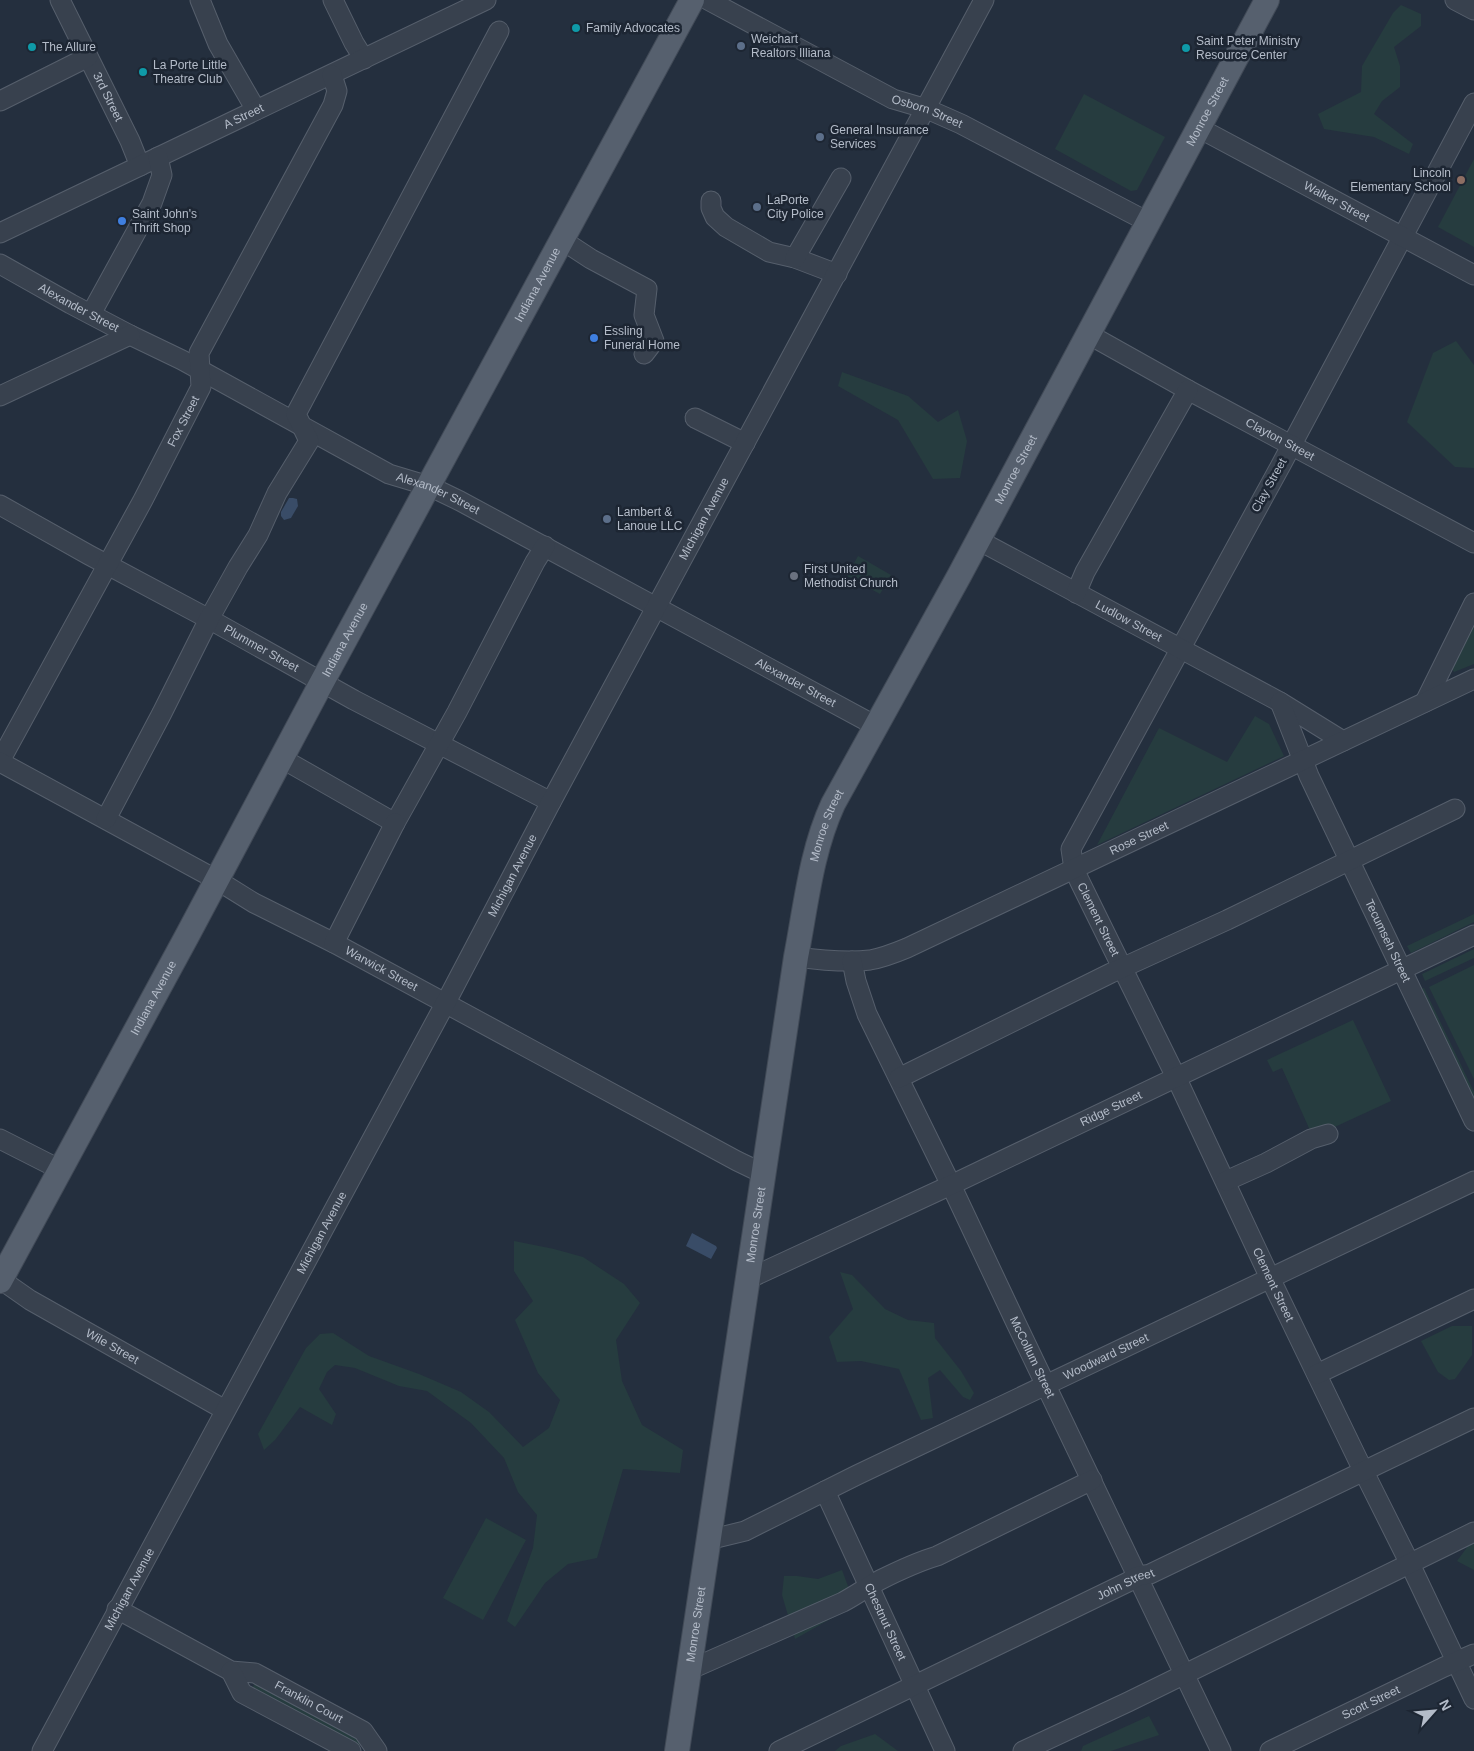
<svg xmlns="http://www.w3.org/2000/svg" width="1474" height="1751" font-family="Helvetica,sans-serif">
<style>
.green{fill:#263c3f}
.water{fill:#394c67}
.lines{fill:none;stroke-linecap:round;stroke-linejoin:round}
.minor-casing{stroke:#565f6c;stroke-width:21}
.major-casing{stroke:#414a57;stroke-width:26}
.minor{stroke:#38414e;stroke-width:19}
.major{stroke:#56606e;stroke-width:24}
.culture-dot{fill:#0f9aa8;stroke:#1d2633;stroke-width:2}
.service-dot{fill:#5c6f8a;stroke:#1d2633;stroke-width:2}
.education-dot{fill:#8d6e63;stroke:#1d2633;stroke-width:2}
.shop-dot{fill:#3f7fe0;stroke:#1d2633;stroke-width:2}
.worship-dot{fill:#6b7280;stroke:#1d2633;stroke-width:2}
.labels{text-anchor:middle;stroke-width:5;stroke-linejoin:round;paint-order:stroke}
.poi-label{font-size:12px;fill:#b4bcc9;stroke:#1d2633;text-anchor:start}
.street-label{font-size:12px;fill:#b4bcc9;stroke:#1d2633}
</style>
<rect width="100%" height="100%" fill="#242f3e"/>
<g class="green">
<path d="M1401,5l20,9v12l-27,21 6,19v21l-18,14 -8,13 39,30 -4,10 -35,-17 -50,-8 -6,-15 43,-22 1,-26 31,-53z"/>
<path d="M1084,94l81,43 -28,53 -6,1 -76,-42z"/>
<path d="M1474,159v88l-36,-20z"/>
<path d="M1456,341l18,24v103l-19,-1 -48,-45 26,-69z"/>
<path d="M842,372l66,24 30,26 20,-12 9,31 -7,37 -27,1 -35,-59 -60,-34z"/>
<path d="M858,556l33,19 -11,19 -33,-18z"/>
<path d="M1474,619v45l-20,8 -3,-5z"/>
<path d="M1255,716l14,8 15,32 -187,89 62,-117 68,34z"/>
<path d="M1474,914v8l-63,31 -4,-7z"/>
<path d="M1474,949v9l-49,23 -3,-7z"/>
<path d="M1474,965v114l-45,-92z"/>
<path d="M1424,988l50,104v7l-53,-110z"/>
<path d="M1353,1020l38,81 -78,36 -31,-69 -9,4 -6,-12z"/>
<path d="M514,1241l40,8 29,8 41,27 16,19 -24,37 6,41 20,44 41,25 -3,23 -57,-4 -26,89 -29,6 -23,19 -30,44 -8,-6 26,-73 4,-33 -19,-23 -14,-34 -33,-35 -44,-32 -28,-5 -44,-18 -20,-3 -8,7 -8,17 17,25 -4,11 -32,-18 -25,33 -11,10 -6,-16 48,-86 14,-14 13,-1 36,23 50,18 42,18 28,20 34,35 26,-19 11,-28 -22,-27 -23,-53 18,-19 -19,-30z"/>
<path d="M840,1272l12,3 33,34 23,11 26,3 1,15 26,33 13,22 -4,7 -7,-3 -23,-27 -12,8 5,40 -12,2 -22,-51 -38,-8 -24,1 -8,-25 24,-28z"/>
<path d="M1452,1326h20v29l-17,24 -6,1 -11,-8 -17,-31z"/>
<path d="M486,1518l40,22 -43,80 -40,-22z"/>
<path d="M1474,1544v26l-17,-9 11,-15z"/>
<path d="M842,1570l13,35 -60,34 -13,-44 2,-19h13l21,3z"/>
<path d="M255,1683l103,57 2,4 -1,2 -107,-58z"/>
<path d="M1149,1716l10,19 -48,16h-30l2,-5z"/>
<path d="M875,1734l23,17h-63l6,-5z"/>
</g>
<g class="water">
<path d="M289,498h4l4,1 1,7 -7,12 -7,2 -3,-4v-4z"/>
<path d="M692,1233l24,13 1,2 -6,11 -25,-13z"/>
</g>
<g class="lines">
<defs>
<g id="minor">
<path id="s1" d="M60,0l70,141 10,25"/>
<path d="M200,0l18,44 38,66"/>
<path d="M333,0l21,43 10,16"/>
<path id="s2" d="M708,0l185,99 34,10 34,15 187,98"/>
<path d="M1455,0l19,10"/>
<path d="M0,101l88,-44"/>
<path id="s3" d="M1474,103l-192,360 -211,386 3,20 6,13 96,195 94,201 88,182 52,104 64,135"/>
<path id="s4" d="M1199,128l275,147"/>
<path d="M711,201v7l4,9 11,10 43,25 26,6 42,16"/>
<path id="s5" d="M0,233l486,-233"/>
<path d="M562,240l29,19 56,30 -3,26 10,26 -10,13"/>
<path d="M795,258l46,-80"/>
<path id="s6" d="M0,264l71,40 59,31 52,25 207,114 40,12 31,15 416,225"/>
<path d="M91,314l61,-111 10,-28 -4,-18"/>
<path id="s7" d="M1088,334l100,56 286,153"/>
<path d="M0,396l130,-61"/>
<path d="M695,418l50,25"/>
<path id="s8" d="M0,505l89,50 120,64 145,81 197,102"/>
<path id="s9" d="M978,540l302,162 63,39"/>
<path d="M1076,593l9,-21 103,-182"/>
<path id="s10" d="M1280,702l29,74 165,345"/>
<path d="M1425,702l49,-99"/>
<path d="M281,758l114,65 62,-111 78,-150 10,-16"/>
<path id="s11" d="M0,761l143,-261 58,-113 -2,-34 134,-248 4,-14 -5,-16"/>
<path id="s12" d="M0,762l217,118 37,23 80,40 403,218 27,13"/>
<path d="M106,819l56,-106 47,-94 29,-52 20,-32 19,-42 32,-52 -13,-27 203,-383"/>
<path d="M334,943l61,-120"/>
<path id="s13" d="M796,957c23,3 50,6 74,3 12,-2 25,-7 37,-12l567,-269"/>
<path id="s14" d="M852,961l4,20 11,33 84,171 65,138 205,428"/>
<path d="M899,1078l212,-105 116,-53 228,-111"/>
<path d="M0,1139l61,31"/>
<path d="M1226,1181l40,-18 45,-24 17,-5"/>
<path id="s15" d="M0,1279l30,21 195,110"/>
<path id="s16" d="M748,1279l203,-94 523,-250"/>
<path d="M1317,1374l157,-75"/>
<path id="s17" d="M825,1491l120,260"/>
<path id="s18" d="M708,1540l37,-9 112,-56 617,-294"/>
<path id="s19" d="M117,1609l114,62 24,2 108,58 14,20"/>
<path d="M689,1670l154,-68c13,-7 24,-15 37,-22 18,-9 37,-18 57,-24l155,-76"/>
<path d="M231,1671l11,22 109,58"/>
<path id="s20" d="M42,1751l403,-747 106,-202 433,-802"/>
<path id="s21" d="M779,1751l349,-169 10,-6 12,-2 324,-156"/>
<path d="M1023,1751l105,-49 346,-170"/>
<path id="s22" d="M1270,1751l174,-84 30,-13"/>
</g>
<g id="major">
<path id="s23" d="M0,1281l187,-345 135,-254 370,-682"/>
<path id="s24" d="M677,1751l119,-794c10,-52 15,-105 37,-153l126,-228 308,-576"/>
</g>
</defs>
<use href="#minor" class="minor-casing"/>
<use href="#major" class="major-casing"/>
<use href="#minor" class="minor"/>
<use href="#major" class="major"/>
</g>
<g class="culture-dot">
<circle cx="576" cy="28" r="5"/>
<circle cx="32" cy="47" r="5"/>
<circle cx="1186" cy="48" r="5"/>
<circle cx="143" cy="72" r="5"/>
</g>
<g class="service-dot">
<circle cx="741" cy="46" r="5"/>
<circle cx="820" cy="137" r="5"/>
<circle cx="757" cy="207" r="5"/>
<circle cx="607" cy="519" r="5"/>
</g>
<circle class="education-dot" cx="1461" cy="180" r="5"/>
<g class="shop-dot">
<circle cx="122" cy="221" r="5"/>
<circle cx="594" cy="338" r="5"/>
</g>
<circle class="worship-dot" cx="794" cy="576" r="5"/>
<g class="labels">
<g class="poi-label">
<text x="586" y="32">Family Advocates</text>
<text x="751" y="43">Weichart<tspan x="751" dy="14">Realtors Illiana</tspan></text>
<text x="1196" y="45">Saint Peter Ministry<tspan x="1196" dy="14">Resource Center</tspan></text>
<text x="42" y="51">The Allure</text>
<text x="153" y="69">La Porte Little<tspan x="153" dy="14">Theatre Club</tspan></text>
<text x="830" y="134">General Insurance<tspan x="830" dy="14">Services</tspan></text>
<text x="1451" y="177" text-anchor="end">Lincoln<tspan x="1451" dy="14">Elementary School</tspan></text>
<text x="767" y="204">LaPorte<tspan x="767" dy="14">City Police</tspan></text>
<text x="132" y="218">Saint John's<tspan x="132" dy="14">Thrift Shop</tspan></text>
<text x="604" y="335">Essling<tspan x="604" dy="14">Funeral Home</tspan></text>
<text x="617" y="516">Lambert &amp;<tspan x="617" dy="14">Lanoue LLC</tspan></text>
<text x="804" y="573">First United<tspan x="804" dy="14">Methodist Church</tspan></text>
</g>
<g class="street-label">
<text dy="4" stroke="none"><textPath href="#s1" startOffset="108">3rd Street</textPath></text>
<text dy="4" stroke="none"><textPath href="#s2" startOffset="246">Osborn Street</textPath></text>
<text dy="4" stroke="none"><textPath href="#s24" startOffset="1748">Monroe Street</textPath></text>
<text dy="4" stroke="none"><textPath href="#s5" startOffset="270">A Street</textPath></text>
<text dy="4" stroke="none"><textPath href="#s4" startOffset="156">Walker Street</textPath></text>
<text dy="4" stroke="none"><textPath href="#s23" startOffset="1132">Indiana Avenue</textPath></text>
<text dy="4" stroke="none"><textPath href="#s6" startOffset="90">Alexander Street</textPath></text>
<text dy="4" stroke="none"><textPath href="#s11" startOffset="386">Fox Street</textPath></text>
<text dy="4" stroke="none"><textPath href="#s7" startOffset="219">Clayton Street</textPath></text>
<text dy="4" stroke="none"><textPath href="#s24" startOffset="1342">Monroe Street</textPath></text>
<text transform="translate(1269 485) rotate(-61)" y="4">Clay Street</text>
<text dy="4" stroke="none"><textPath href="#s6" startOffset="495">Alexander Street</textPath></text>
<text dy="4" stroke="none"><textPath href="#s20" startOffset="1399">Michigan Avenue</textPath></text>
<text dy="4" stroke="none"><textPath href="#s9" startOffset="171">Ludlow Street</textPath></text>
<text dy="4" stroke="none"><textPath href="#s23" startOffset="728">Indiana Avenue</textPath></text>
<text dy="4" stroke="none"><textPath href="#s8" startOffset="298">Plummer Street</textPath></text>
<text dy="4" stroke="none"><textPath href="#s6" startOffset="900">Alexander Street</textPath></text>
<text dy="4" stroke="none"><textPath href="#s24" startOffset="938">Monroe Street</textPath></text>
<text dy="4" stroke="none"><textPath href="#s13" startOffset="370">Rose Street</textPath></text>
<text dy="4" stroke="none"><textPath href="#s20" startOffset="994">Michigan Avenue</textPath></text>
<text dy="4" stroke="none"><textPath href="#s3" startOffset="924">Clement Street</textPath></text>
<text dy="4" stroke="none"><textPath href="#s10" startOffset="262">Tecumseh Street</textPath></text>
<text dy="4" stroke="none"><textPath href="#s12" startOffset="434">Warwick Street</textPath></text>
<text dy="4" stroke="none"><textPath href="#s23" startOffset="322">Indiana Avenue</textPath></text>
<text dy="4" stroke="none"><textPath href="#s16" startOffset="401">Ridge Street</textPath></text>
<text dy="4" stroke="none"><textPath href="#s24" startOffset="532">Monroe Street</textPath></text>
<text dy="4" stroke="none"><textPath href="#s20" startOffset="589">Michigan Avenue</textPath></text>
<text dy="4" stroke="none"><textPath href="#s3" startOffset="1329">Clement Street</textPath></text>
<text dy="4" stroke="none"><textPath href="#s15" startOffset="131">Wile Street</textPath></text>
<text dy="4" stroke="none"><textPath href="#s14" startOffset="436">McCollum Street</textPath></text>
<text dy="4" stroke="none"><textPath href="#s18" startOffset="439">Woodward Street</textPath></text>
<text dy="4" stroke="none"><textPath href="#s21" startOffset="385">John Street</textPath></text>
<text dy="4" stroke="none"><textPath href="#s20" startOffset="184">Michigan Avenue</textPath></text>
<text dy="4" stroke="none"><textPath href="#s17" startOffset="144">Chestnut Street</textPath></text>
<text dy="4" stroke="none"><textPath href="#s24" startOffset="128">Monroe Street</textPath></text>
<text dy="4" stroke="none"><textPath href="#s19" startOffset="215">Franklin Court</textPath></text>
<text dy="4" stroke="none"><textPath href="#s22" startOffset="112">Scott Street</textPath></text>
</g>
</g>
<g transform="translate(1434 1711) rotate(63)" stroke="#1d2633" stroke-width="4" paint-order="stroke">
<path d="M0-4L9 19L0 12L-9 19Z" fill="#b4bcc9"/>
<text y="-8" font-size="14" font-weight="bold" text-anchor="middle" fill="#b4bcc9">N</text>
</g>
</svg>
